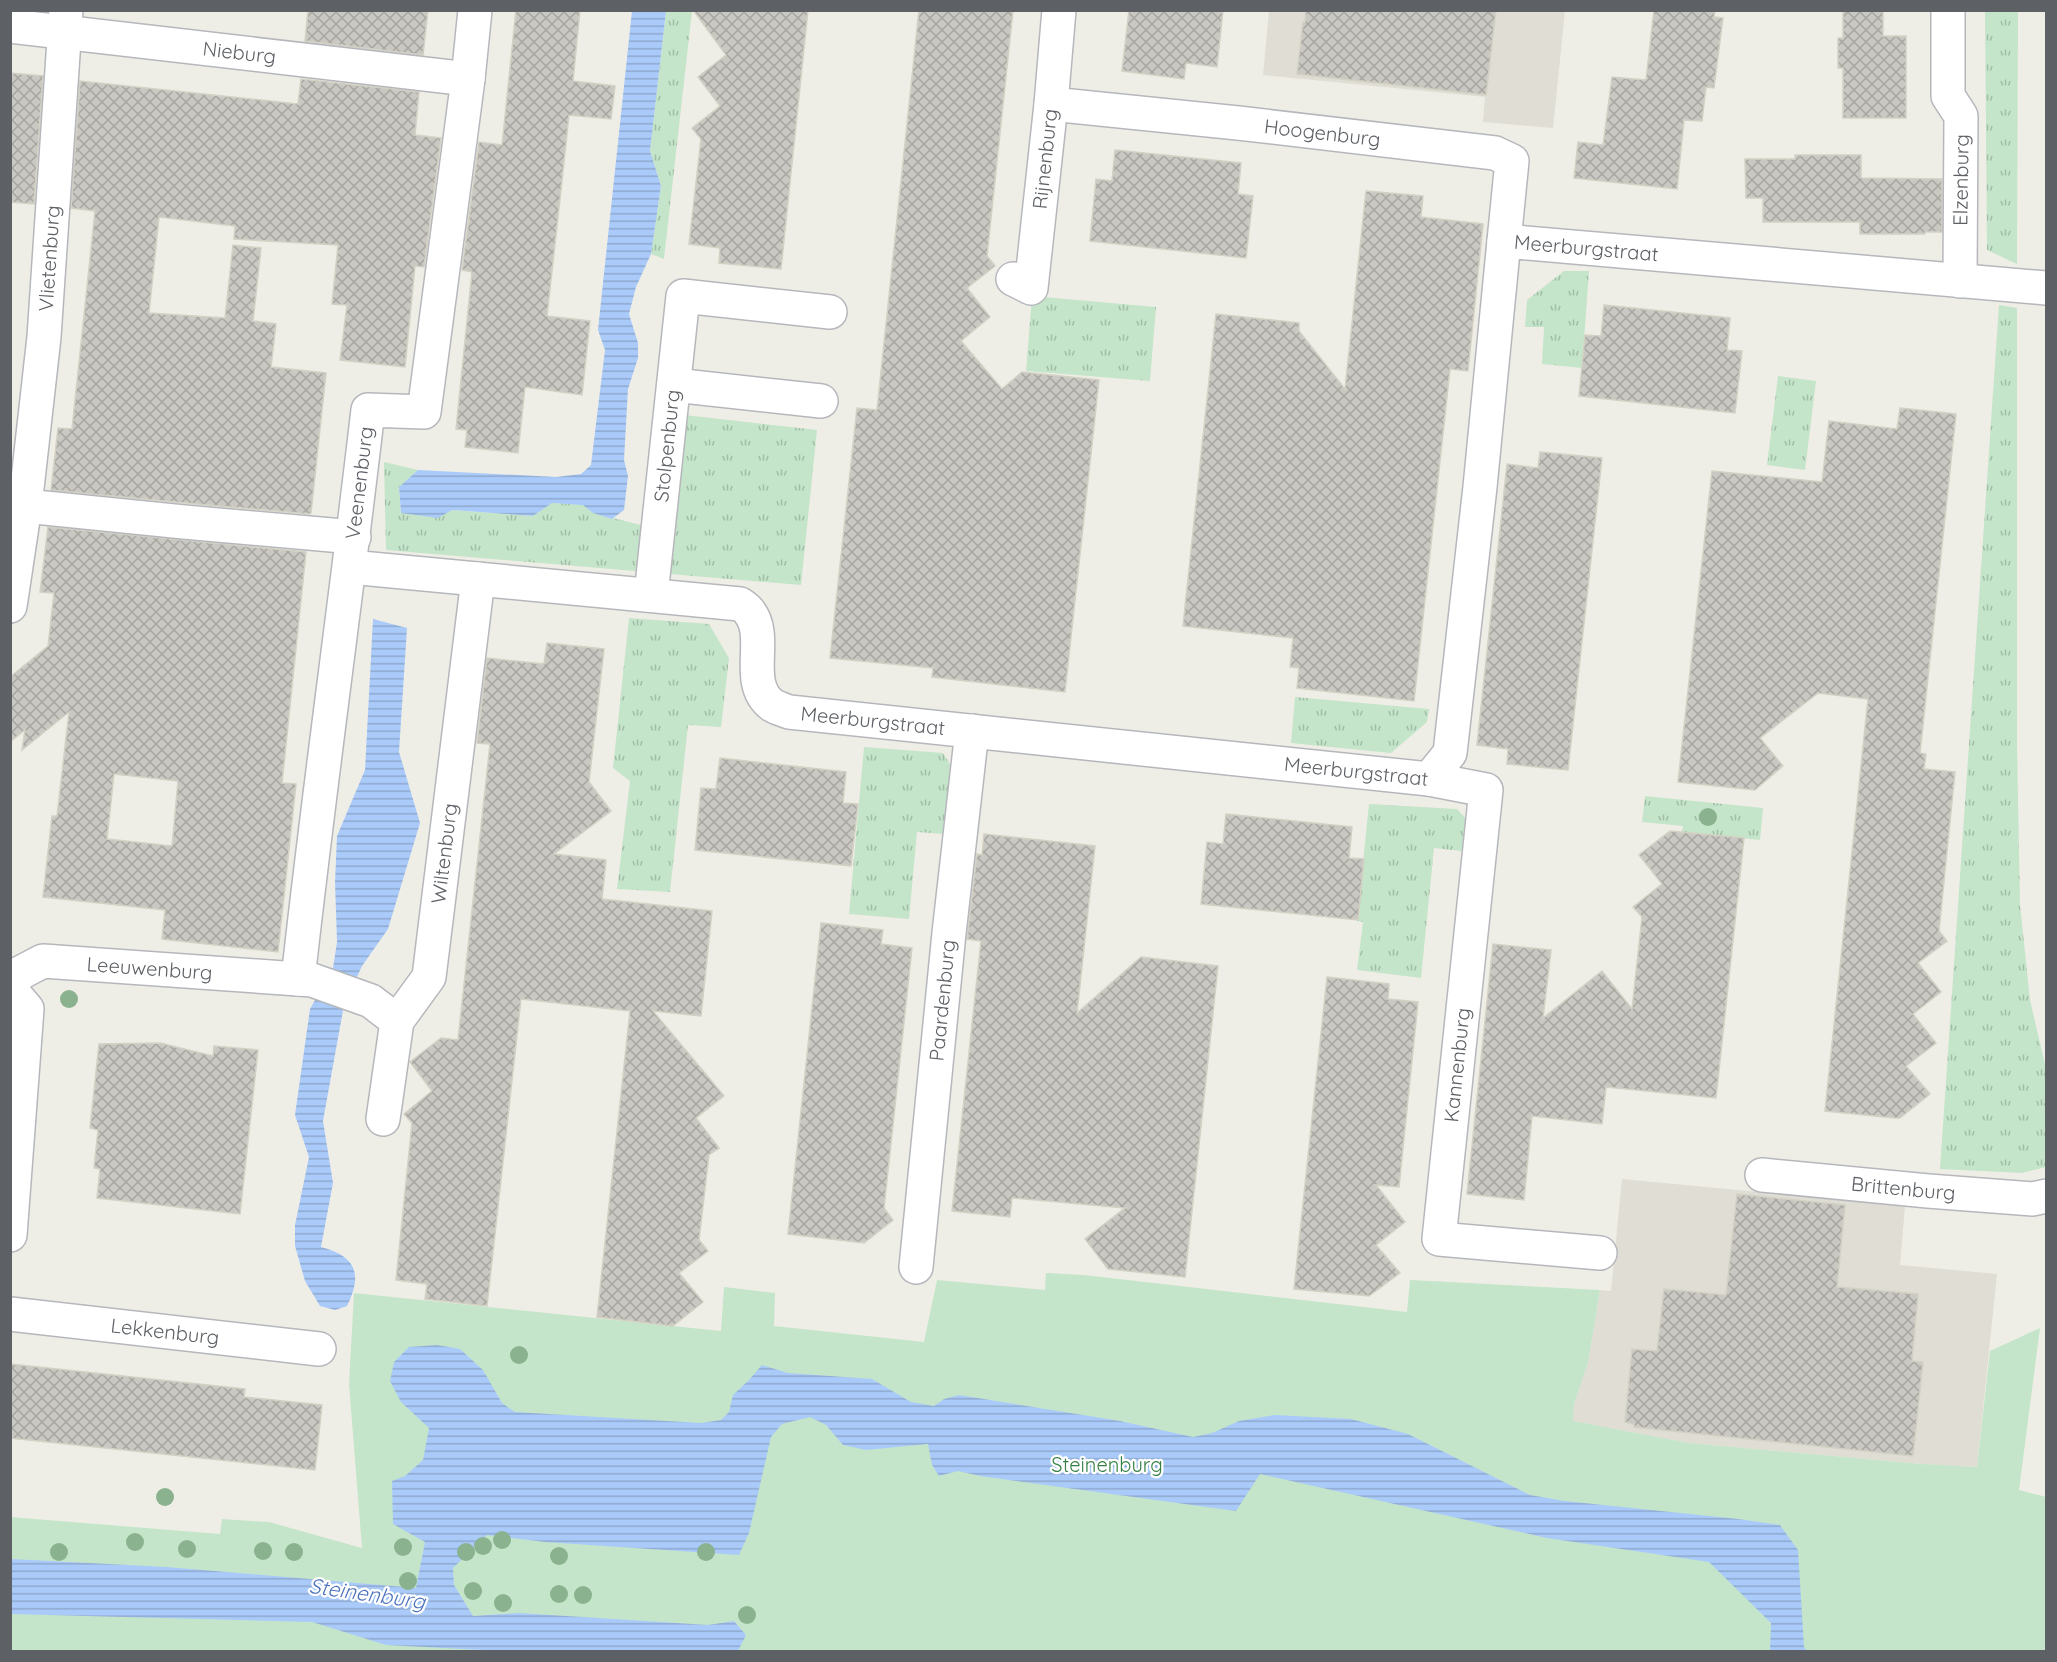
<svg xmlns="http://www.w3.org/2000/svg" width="2057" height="1662" font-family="Quicksand,sans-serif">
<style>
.education{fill:#dfddd4}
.grass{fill:url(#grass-tufts)}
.green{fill:#c4e5c9}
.water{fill:url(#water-rules)}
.building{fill:url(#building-cross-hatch);stroke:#d3d1c4;stroke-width:1.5;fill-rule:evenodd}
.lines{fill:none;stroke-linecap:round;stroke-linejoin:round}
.minor-casing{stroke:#b6b7bc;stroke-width:36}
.minor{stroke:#fff;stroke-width:33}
.tree{fill:#8bb28f}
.labels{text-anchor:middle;stroke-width:4.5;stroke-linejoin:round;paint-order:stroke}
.street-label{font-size:20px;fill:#5d6065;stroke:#fff}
.park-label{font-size:20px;fill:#398047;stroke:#fff}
.water-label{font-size:21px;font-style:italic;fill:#4d73bd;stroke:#fff}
</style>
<defs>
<pattern id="grass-tufts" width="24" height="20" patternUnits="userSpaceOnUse" patternTransform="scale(1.5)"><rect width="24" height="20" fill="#c4e5c9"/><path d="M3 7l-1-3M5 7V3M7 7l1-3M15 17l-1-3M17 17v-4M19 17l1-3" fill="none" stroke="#a2bda7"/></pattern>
<pattern id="water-rules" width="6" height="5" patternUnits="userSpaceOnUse" patternTransform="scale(1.5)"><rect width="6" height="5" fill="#aacbfa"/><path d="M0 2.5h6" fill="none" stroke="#8ea8ce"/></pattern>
<pattern id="building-cross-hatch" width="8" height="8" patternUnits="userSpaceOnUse" patternTransform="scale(1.5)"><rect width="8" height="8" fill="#cac8c2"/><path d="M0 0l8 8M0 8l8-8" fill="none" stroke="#a7a6a1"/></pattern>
</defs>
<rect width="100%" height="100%" fill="#efeee6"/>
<g class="education">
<path d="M1269,11h296l-12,117 -70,-6 2,-25 -222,-22z"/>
<path d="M1622,1179l283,27 -5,59 97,9 -20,193 -56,-3 -232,-21 -117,-22 2,-17 14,-41 12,-73 11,1z"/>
</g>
<g class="grass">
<path d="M666,11h26l-28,248 -13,-5 10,-68 -11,-35z"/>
<path d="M1985,11h33l-1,253 -30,-14z"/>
<path d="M1564,271h25l-7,97 -40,-4 2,-37h-19l2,-27z"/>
<path d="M1032,296l124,11 -6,74 -124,-10z"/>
<path d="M1999,305l18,3v436l3,161 10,95 16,69v98l-24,6 -82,-4z"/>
<path d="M1778,376l38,5 -11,89 -38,-5z"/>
<path d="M685,415l132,15 -16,155 -415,-35 -2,-88 34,8 -19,17 2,26 51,-3 81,6 18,-13 32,1 10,9 80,20z"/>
<path d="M629,618l80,6 20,34 -8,69 -33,-2 -18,167 -53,-3 13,-108 -17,-13z"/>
<path d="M1295,697l134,12 -2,13 -36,31 -100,-10z"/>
<path d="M864,747l79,6 8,13 -6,68 -28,-2 -8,87 -60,-5z"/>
<path d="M1645,796l118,12 -3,32 -78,-8 1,-6 -41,-4z"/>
<path d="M1369,804l88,5 10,11 -5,31 -28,-3 -13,130 -64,-8 6,-48 -6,-1z"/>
</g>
<path class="green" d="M1046,1273l38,2 323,37 3,-32 190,10 -12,73 -14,41 -1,17 116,22 232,21 56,3 13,-116 50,-23 -21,162 27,7v154h-2035l-1,-134 210,17 2,-15 47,3 93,26 -13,-164 5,-91 367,38 3,-44 51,6 -1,33 150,16 13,-62 108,10z"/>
<g class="water">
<path d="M632,11h34l-16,140 11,35 -10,68 -15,33 -7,27 9,29v15l-10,31 -4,71 4,16 -4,34 -12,9 -19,-6 -10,-8 -31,-2 -19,13 -81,-6 -14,8 -37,-5 -2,-26 19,-17 138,7 25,-3 10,-9 14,-115 -7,-20z"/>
<path d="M373,619l34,9 -8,124 21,71 -32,106 -26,37 -18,39 -21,116 10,62 -12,64c35,9 42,27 26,59l-12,4 -15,-4 -15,-25 -10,-35v-21l14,-68 -14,-42 15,-106 23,-41 4,-26 -2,-60 2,-46 28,-66z"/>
<path d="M437,1345l23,4 23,21 19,33 13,9 186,11 20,-3 8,-8 4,-17 16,-15 13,-15 26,8 84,6 39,23 23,4 10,-7 15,-4 161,26 73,16 19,-4 27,-12 36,-6 76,4 57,15 122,61 35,6 173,18 42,6 18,25 6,97 3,4h-37l1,-28 -62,-61 -162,-24 -287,-64 -24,37 -256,-35 -22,-5 -19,5 -7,-11 -4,-21 -62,6 -23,-5 -17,-20 -16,-8 -28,7 -11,13 -22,96 -10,22 -194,-13 -58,-7 -34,33 1,17 19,31 46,-3 189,12 26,-4 12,14 -8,16 -219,1 -133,-7 -74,-23 -301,-8v-55l156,8 249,21 9,-46 -32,-18 -1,-43 13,-5 18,-16 6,-32 -28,-26 -11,-21 4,-19 15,-15z"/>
</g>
<g class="building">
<path d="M308,10h120l-5,45 -118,-14z"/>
<path d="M516,10h64l-7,71 42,5 -4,33 -42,-4 -8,75 -14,126 43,5 -8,74 -57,-8 -7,66 -53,-6 2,-17 -11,-1 16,-157 -10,-2 17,-128 23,3z"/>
<path d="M693,10h115l-27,259 -62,-6 1,-15 -31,-4 12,-105 -9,-11 28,-22 -22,-29 28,-22z"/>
<path d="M919,10h94l-26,246 8,10 -28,22 23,29 -29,24 41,48 20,-17 77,8 -34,312 -133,-15 1,-9 -103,-10 27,-250 20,2z"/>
<path d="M1129,10h94l-6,57 -31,-4 -2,16 -62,-8z"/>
<path d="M1306,10h190l-10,85 -189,-21 6,-52h2z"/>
<path d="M1654,10h61l-1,7 9,1 -9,70 -8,-1 -4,34 -18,-1 -7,69 -103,-11 4,-36 25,3 9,-68 34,3z"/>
<path d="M1843,10h40v26h23v82h-63v-50h-5v-30h5z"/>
<path d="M10,73l33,3 -9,128 -24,-2z"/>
<path d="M301,79l118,13 -4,43 26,3 -17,129 -9,-1 -10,101 -65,-7 7,-55 -15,-1 6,-59 -104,-6 1,-13 -76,-9 -10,96 76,5 8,-73 28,3 -8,73 23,3 -5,43 55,6 -15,140 -1,1 -124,-11 -135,-13 7,-62 14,1 23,-218 -24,-3 9,-127 218,23z"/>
<path d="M1115,150l126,13 -3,31 15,2 -7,62 -156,-17 6,-62 16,2z"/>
<path d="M1795,155h66v23l81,1v53h-17v2h-65v-12h-97v-24h-17l-1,-39h50z"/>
<path d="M1366,191l57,5 -2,21 62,7 -15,147 -18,-2 -36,332 -117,-13 2,-20 -9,-1 3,-29 -110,-12 33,-312 83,9v8l46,58z"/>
<path d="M1604,305l126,13 -3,32 15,1 -7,62 -156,-17 6,-61 16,1z"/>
<path d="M1900,408l56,6 -36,339 6,1 -2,15 31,3 -16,159 8,10 -29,22 23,29 -28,22 23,29 -30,23 24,28 -30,24h-5l-70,-7 43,-412 -50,-6 -58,45 23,28 -28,24 -77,-8 34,-311 110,11 7,-61 68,8z"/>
<path d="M1540,452l62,6 -34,312 -61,-6 1,-15 -31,-4 30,-281 31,4z"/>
<path d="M48,527l258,25 -24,231 14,1 -18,168 -116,-13 3,-29 -122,-13 9,-81h5l12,-104 -47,38 3,-20 -15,12v-65l38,-31 6,-53 -14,-1zM114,774l64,7 -6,65 -65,-7z"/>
<path d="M547,643l57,6 -15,133 22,29 -57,43 52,6 -4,39 110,12 -11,105 -48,-5 71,85 -28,22 23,30 -10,7 -10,85 9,11 -29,22 24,29 -30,24 -76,-9 33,-306 -109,-12 -34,307 -62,-7 2,-15 -31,-4 16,-157 -8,-9 28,-23 -22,-29 31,-24 17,2 32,-296 -13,-1 10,-85 57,6z"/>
<path d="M720,758l126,14 -3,31 15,1 -7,62 -156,-16 6,-62 15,1z"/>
<path d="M1226,814l126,13 -3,31 15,1 -6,61 -157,-16 6,-62 16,2z"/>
<path d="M1670,831l74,7 -28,260 -110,-11 -4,37 -70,-8 -8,84 -57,-6 26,-250 58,6 -8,68 59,-47 30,38 10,-92 -9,-10 29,-23 -23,-29z"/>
<path d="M984,834l111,12 -18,167 64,-56 77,9 -33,311 -77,-8 -23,-30 40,-31 -113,-10 -2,19 -58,-6 29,-270 -14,-2 10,-85 5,1z"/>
<path d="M821,923l62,7 -2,14 31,4 -28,260 9,12 -29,23 -76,-9z"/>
<path d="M1327,977l62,7 -1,15 30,3 -19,185 -23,-2 29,37 -29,23 24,28 -31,23 -75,-7z"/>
<path d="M160,1043l53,13 1,-10 44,4 -18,164 -143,-16 3,-29 -6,-1 4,-38 -8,-2 9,-84z"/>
<path d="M1737,1194l108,11 -8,82 81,7 -6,67 11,1 -10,94 -279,-29v-3l-9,-2 7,-73 25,2 7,-62 62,6z"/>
<path d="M10,1364l235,25 -1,8 78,8 -7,65 -305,-32z"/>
</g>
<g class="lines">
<defs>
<g id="minor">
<path d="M1948,10v86l13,20 -1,165"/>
<path id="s1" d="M10,26l458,53"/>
<path id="s2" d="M1051,104l187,19 257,30 17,8 -8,80"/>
<path id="s3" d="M1013,279l18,9 20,-184 8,-94"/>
<path d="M674,385l147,16"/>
<path d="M10,506h15l159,16 170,15"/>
<path id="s4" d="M350,567l390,37c3,2 8,5 10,9 19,25 -7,70 22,92 5,3 12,5 17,7l640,67 21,-26 30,-266 24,-246 542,47"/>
<path id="s5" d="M651,595l32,-299 147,16"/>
<path id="s6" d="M10,606l15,-100 19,-169 22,-327"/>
<path d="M1429,779l57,11 -47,449 161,14"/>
<path id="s7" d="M298,979c21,-190 48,-379 70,-569l56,2 44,-333 7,-69"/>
<path id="s8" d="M10,987l10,-14 23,-12 255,18 14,1 59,21 26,20"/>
<path d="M10,989l17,20 -17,226"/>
<path id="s9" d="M383,1119l14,-98 32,-44 49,-398"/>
<path id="s10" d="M1762,1175l166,16 105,8 13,-3"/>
<path id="s11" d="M916,1267l33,-334 23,-202"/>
<path id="s12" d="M10,1314l309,35"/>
</g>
</defs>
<use href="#minor" class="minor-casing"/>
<use href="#minor" class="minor"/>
</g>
<g class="tree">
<circle cx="1708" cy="817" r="9"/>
<circle cx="69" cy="999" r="9"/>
<circle cx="519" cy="1355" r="9"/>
<circle cx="165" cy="1497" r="9"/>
<circle cx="502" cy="1540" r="9"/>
<circle cx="135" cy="1542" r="9"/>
<circle cx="483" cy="1546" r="9"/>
<circle cx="403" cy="1547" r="9"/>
<circle cx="187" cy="1549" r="9"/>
<circle cx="263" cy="1551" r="9"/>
<circle cx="59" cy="1552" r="9"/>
<circle cx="294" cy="1552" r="9"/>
<circle cx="466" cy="1552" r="9"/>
<circle cx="706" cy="1552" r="9"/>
<circle cx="559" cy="1556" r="9"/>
<circle cx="408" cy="1581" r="9"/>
<circle cx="473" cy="1591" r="9"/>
<circle cx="559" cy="1594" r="9"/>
<circle cx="583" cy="1595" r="9"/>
<circle cx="503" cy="1603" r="9"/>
<circle cx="747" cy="1615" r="9"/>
</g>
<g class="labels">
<g class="street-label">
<text dy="7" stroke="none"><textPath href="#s1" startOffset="231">Nieburg</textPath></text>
<text dy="7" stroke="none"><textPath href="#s2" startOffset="273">Hoogenburg</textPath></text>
<text dy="7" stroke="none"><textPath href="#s3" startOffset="150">Rijnenburg</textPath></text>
<text transform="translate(1961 180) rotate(-89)" y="7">Elzenburg</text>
<text dy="7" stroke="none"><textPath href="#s4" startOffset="1796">Meerburgstraat</textPath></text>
<text dy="7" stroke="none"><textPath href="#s6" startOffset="350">Vlietenburg</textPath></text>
<text dy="7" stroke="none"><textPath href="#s5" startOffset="150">Stolpenburg</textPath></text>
<text dy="7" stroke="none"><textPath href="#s7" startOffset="500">Veenenburg</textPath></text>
<text dy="7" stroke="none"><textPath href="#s4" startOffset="606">Meerburgstraat</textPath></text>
<text dy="7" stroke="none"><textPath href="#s4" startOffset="1092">Meerburgstraat</textPath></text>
<text dy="7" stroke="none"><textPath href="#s9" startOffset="278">Wiltenburg</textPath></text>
<text dy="7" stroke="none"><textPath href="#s8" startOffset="150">Leeuwenburg</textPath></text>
<text dy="7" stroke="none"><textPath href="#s11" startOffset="268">Paardenburg</textPath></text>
<text transform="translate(1457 1065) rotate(-84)" y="7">Kannenburg</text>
<text dy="7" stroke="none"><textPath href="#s10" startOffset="142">Brittenburg</textPath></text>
<text dy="7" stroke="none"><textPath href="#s12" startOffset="156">Lekkenburg</textPath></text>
</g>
<g class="park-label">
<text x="1107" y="1472">Steinenburg</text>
</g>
<g class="water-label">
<text transform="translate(367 1594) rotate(8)" y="7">Steinenburg</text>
</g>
</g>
<rect width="2057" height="1662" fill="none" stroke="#5d6065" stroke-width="24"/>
</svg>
